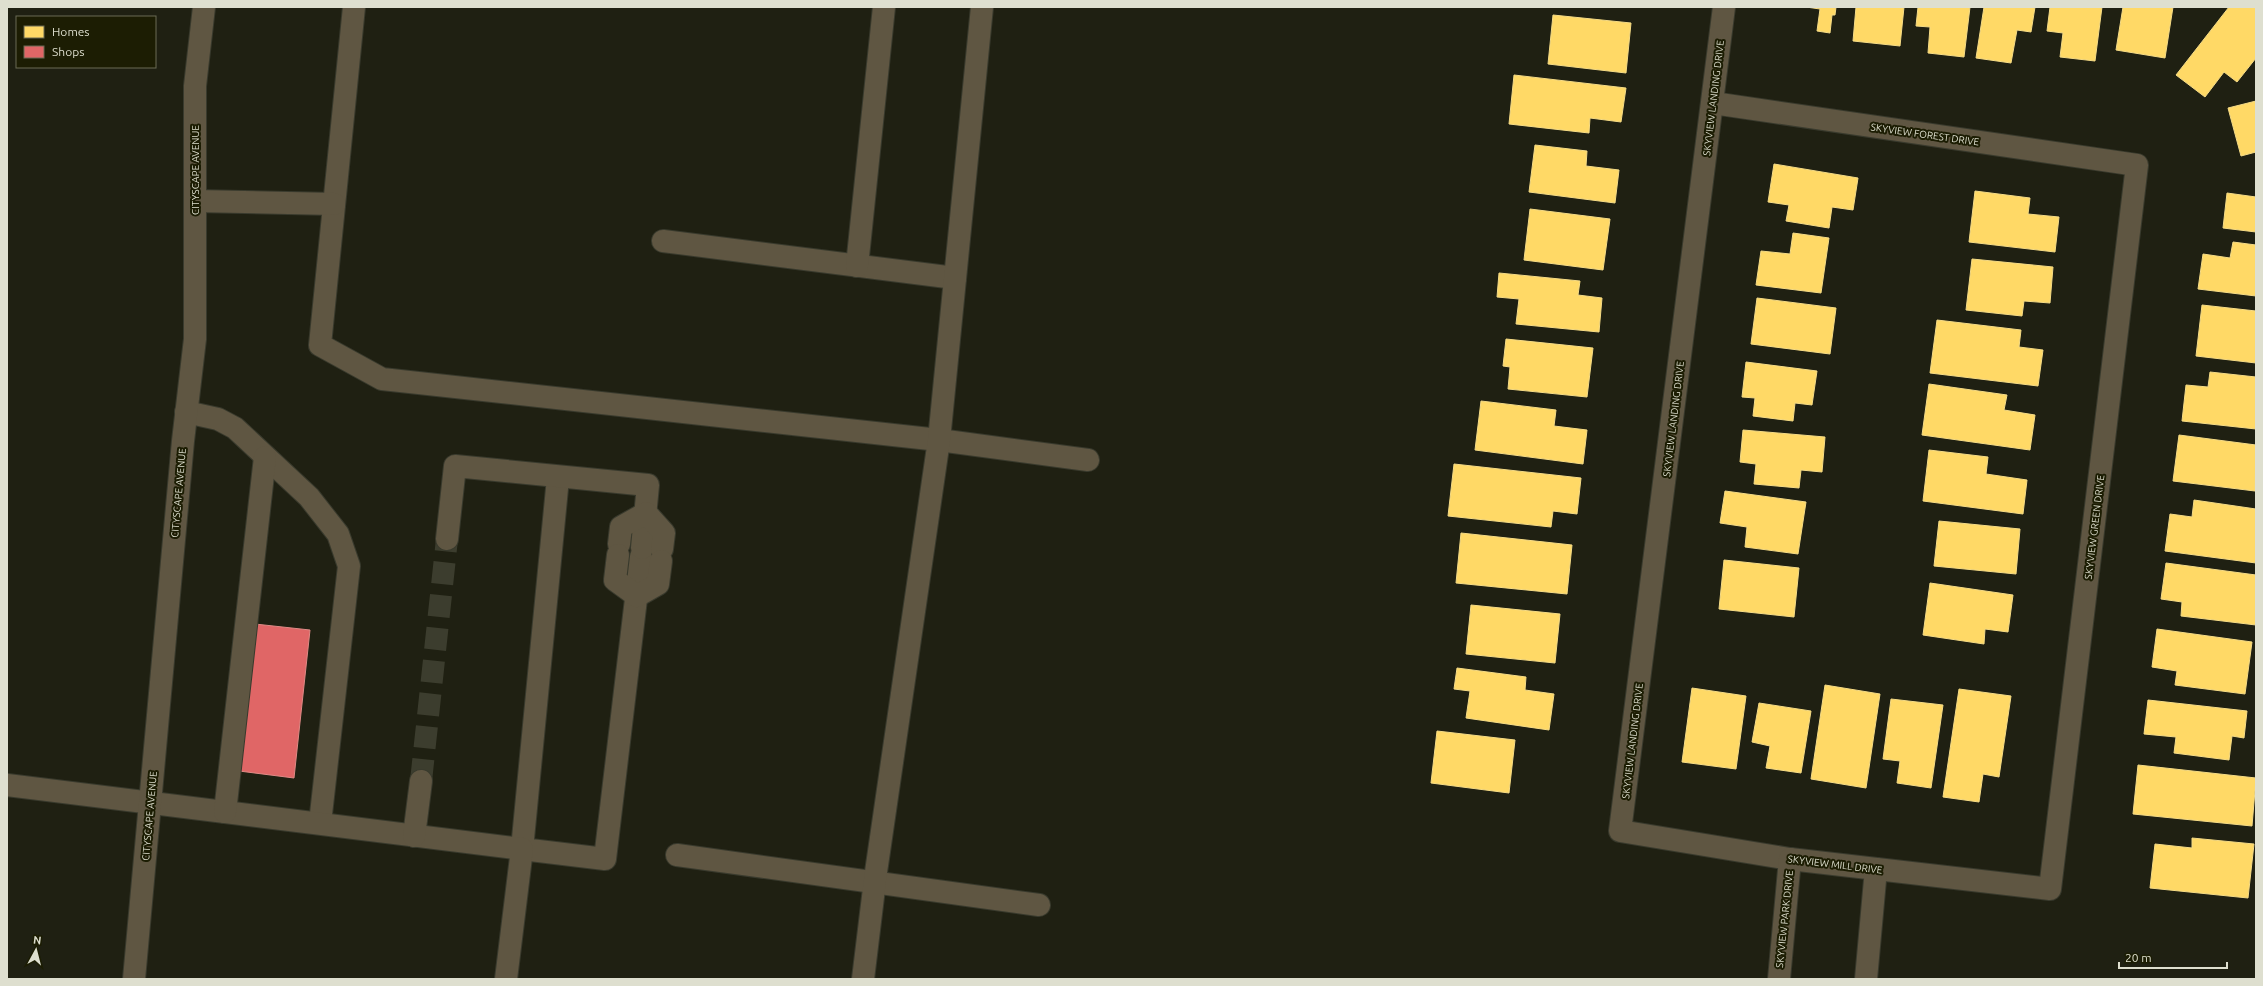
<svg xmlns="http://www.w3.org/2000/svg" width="2263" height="986" font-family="Ubuntu,sans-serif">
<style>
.homes{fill:#ffd966;stroke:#f5db86}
.shops{fill:#e06666;stroke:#df8a86}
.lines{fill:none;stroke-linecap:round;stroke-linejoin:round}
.minor-tunnel{stroke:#3c3d2e;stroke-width:22;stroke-dasharray:22 11;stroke-linecap:butt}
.minor-casing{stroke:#393a2d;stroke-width:24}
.minor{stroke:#5f5642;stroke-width:22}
.labels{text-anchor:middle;stroke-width:4;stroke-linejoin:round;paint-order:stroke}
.street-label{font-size:10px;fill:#dedfcf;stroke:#1c1d03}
</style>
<rect width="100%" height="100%" fill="#1f2012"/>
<g class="homes">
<path d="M1806,7h30l-1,8h-3l-2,18 -13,-2 3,-22z"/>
<path d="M1856,7h48l-4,39 -47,-5z"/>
<path d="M1918,7h52l-6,50 -36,-4 2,-26 -14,-1z"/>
<path d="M1984,7h51l-4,25 -14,-2 -6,33 -35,-5z"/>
<path d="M2050,7h52l-7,54 -35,-4 3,-24 -16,-2z"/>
<path d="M2123,7h50l-8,51 -49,-8z"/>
<path d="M2229,7h27v51l-19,24 -13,-10 -19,25 -29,-22z"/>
<path d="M1553,15l78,8 -5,50 -78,-9z"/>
<path d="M1514,75l112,13 -5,34 -31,-4 -1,15 -80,-9z"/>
<path d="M2256,101v51l-15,4 -13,-48z"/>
<path d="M1535,145l52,6 -1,15 33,4 -4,33 -86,-11z"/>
<path d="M1774,164l84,14 -5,32 -21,-3 -3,21 -43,-7 3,-16 -21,-3z"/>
<path d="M1975,191l55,7 -2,16 31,3 -4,35 -86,-10z"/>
<path d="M2227,193l29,4v35l-33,-4z"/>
<path d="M1530,209l80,10 -7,51 -79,-10z"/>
<path d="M1793,233l36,5 -8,55 -65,-8 5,-34 29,3z"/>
<path d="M2233,242l23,3v51l-58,-7 5,-35 27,4z"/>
<path d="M1972,259l81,8 -3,36 -26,-2 -2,15 -56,-6z"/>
<path d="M1499,273l81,8 -2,14 24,3 -3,34 -83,-8 3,-25 -22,-2z"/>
<path d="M1757,298l79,10 -6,46 -79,-10z"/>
<path d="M2202,305l54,6v52l-60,-7z"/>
<path d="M1937,320l84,10 -2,17 24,3 -5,36 -108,-13z"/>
<path d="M1506,339l87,9 -6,49 -79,-8 2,-22 -7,-1z"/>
<path d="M1746,362l71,9 -5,34 -17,-2 -2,18 -40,-5 2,-18 -13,-1z"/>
<path d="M2210,372l46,5v52l-74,-8 4,-36 22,2z"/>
<path d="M1929,384l78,11 -3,15 31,5 -5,35 -108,-15z"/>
<path d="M1481,401l75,9 -2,16 33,4 -4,34 -108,-14z"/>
<path d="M1743,430l82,7 -3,35 -21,-2 -2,18 -45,-4 2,-20 -16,-2z"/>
<path d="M2179,435l77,10 -1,46 -82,-10z"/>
<path d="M1929,450l59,7 -2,17 41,6 -4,34 -100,-13z"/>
<path d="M1454,464l127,14 -4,36 -24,-3 -2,16 -103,-11z"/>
<path d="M1725,491l81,11 -8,52 -53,-7 2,-20 -27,-4z"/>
<path d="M2194,500l62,9v54l-91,-12 5,-37 22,3z"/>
<path d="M1939,521l81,8 -4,45 -82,-8z"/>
<path d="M1461,533l111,12 -5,49 -111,-11z"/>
<path d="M1724,560l75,8 -5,49 -75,-8z"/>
<path d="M2166,563l90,12v50l-75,-9 1,-14 -21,-3z"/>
<path d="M1930,583l83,12 -5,37 -23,-3 -1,15 -61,-9z"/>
<path d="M1471,605l89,9 -5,49 -89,-9z"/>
<path d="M2157,629l95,13 -7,52 -70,-9 2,-14 -25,-4z"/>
<path d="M1457,668l69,9 -1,13 29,4 -5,36 -83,-12 4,-27 -16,-2z"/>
<path d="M1825,685l55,9 -14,94 -55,-9z"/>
<path d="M1692,688l54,8 -10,73 -54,-7z"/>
<path d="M1959,689l52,7 -12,81 -16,-3 -4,28 -36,-5z"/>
<path d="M1891,699l52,6 -12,83 -34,-5 3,-22 -17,-2z"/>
<path d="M2148,700l99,11 -3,27 -12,-2 -3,24 -55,-7 2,-16 -32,-3z"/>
<path d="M1759,703l52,8 -10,62 -35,-5 4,-22 -18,-4z"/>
<path d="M1437,731l78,9 -6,53 -78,-10z"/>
<path d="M2138,765l118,13 -4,48 -119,-12z"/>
<path d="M2192,838l62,6 -6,54 -98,-10 5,-44 37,4z"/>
</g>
<path class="shops" d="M255,624l55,6 -16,148 -55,-7z"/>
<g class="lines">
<path class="minor-tunnel" d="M421,781l26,-242"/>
<defs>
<g id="minor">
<path d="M354,7l-34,338 62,34 557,61 149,20"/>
<path d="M1713,103l424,62 -87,724 -260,-30 -170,-28 104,-824"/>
<path d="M195,201l139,3"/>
<path d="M663,241l292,37"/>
<path d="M857,266l27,-259"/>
<path d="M186,412l32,7 17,9 74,69 29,37 11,32 -29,257"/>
<path d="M558,478l-36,371 83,10 36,-302"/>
<path d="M447,539l8,-73 193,19 -6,63"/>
<path d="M619,544l2,-17 25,-14 18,20 -2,16"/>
<path d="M618,555l-3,25 22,16 21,-12 3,-23"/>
<path d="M7,785l515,64 -16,130"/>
<path d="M225,812l40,-355"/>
<path d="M414,836l7,-55"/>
<path d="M677,855l362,50"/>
<path d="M134,979l49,-538 12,-102v-253l9,-79"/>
<path d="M863,979l13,-107 63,-432 43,-433"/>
<path d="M1779,979l11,-120"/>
<path d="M1866,979l10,-110"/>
</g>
</defs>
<use href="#minor" class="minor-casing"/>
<use href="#minor" class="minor"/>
</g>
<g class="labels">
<g class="street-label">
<text transform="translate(1713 98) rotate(-83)" y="4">SKYVIEW LANDING DRIVE</text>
<text transform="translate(1925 134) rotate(8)" y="4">SKYVIEW FOREST DRIVE</text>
<text transform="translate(195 170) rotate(-90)" y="4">CITYSCAPE AVENUE</text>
<text transform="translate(1673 419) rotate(-83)" y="4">SKYVIEW LANDING DRIVE</text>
<text transform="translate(178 493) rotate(-85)" y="4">CITYSCAPE AVENUE</text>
<text transform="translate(2094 527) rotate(-83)" y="4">SKYVIEW GREEN DRIVE</text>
<text transform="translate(1632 741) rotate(-83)" y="4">SKYVIEW LANDING DRIVE</text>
<text transform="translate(149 816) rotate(-85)" y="4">CITYSCAPE AVENUE</text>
<text transform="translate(1835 864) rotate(7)" y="4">SKYVIEW MILL DRIVE</text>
<text transform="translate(1784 919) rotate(-84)" y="4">SKYVIEW PARK DRIVE</text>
</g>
</g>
<rect width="2263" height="986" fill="none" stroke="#dedfcf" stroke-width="16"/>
<rect x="16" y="16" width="140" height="52" fill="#1c1d03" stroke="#6a6b55"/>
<rect x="24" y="26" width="20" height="12" fill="#ffd966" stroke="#6a6b55"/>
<text x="52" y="36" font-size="12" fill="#dedfcf">Homes</text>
<rect x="24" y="46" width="20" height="12" fill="#e06666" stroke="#6a6b55"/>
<text x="52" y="56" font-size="12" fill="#dedfcf">Shops</text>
<g transform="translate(36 950) rotate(7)" stroke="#1c1d03" stroke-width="3" paint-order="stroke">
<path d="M0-3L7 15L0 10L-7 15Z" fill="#dedfcf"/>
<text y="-6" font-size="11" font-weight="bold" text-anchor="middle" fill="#dedfcf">N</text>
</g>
<path d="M2119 962v6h108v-6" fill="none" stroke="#dedfcf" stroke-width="2"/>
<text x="2125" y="962" font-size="12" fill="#dedfcf" stroke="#1c1d03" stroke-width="3" paint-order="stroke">20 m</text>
</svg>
